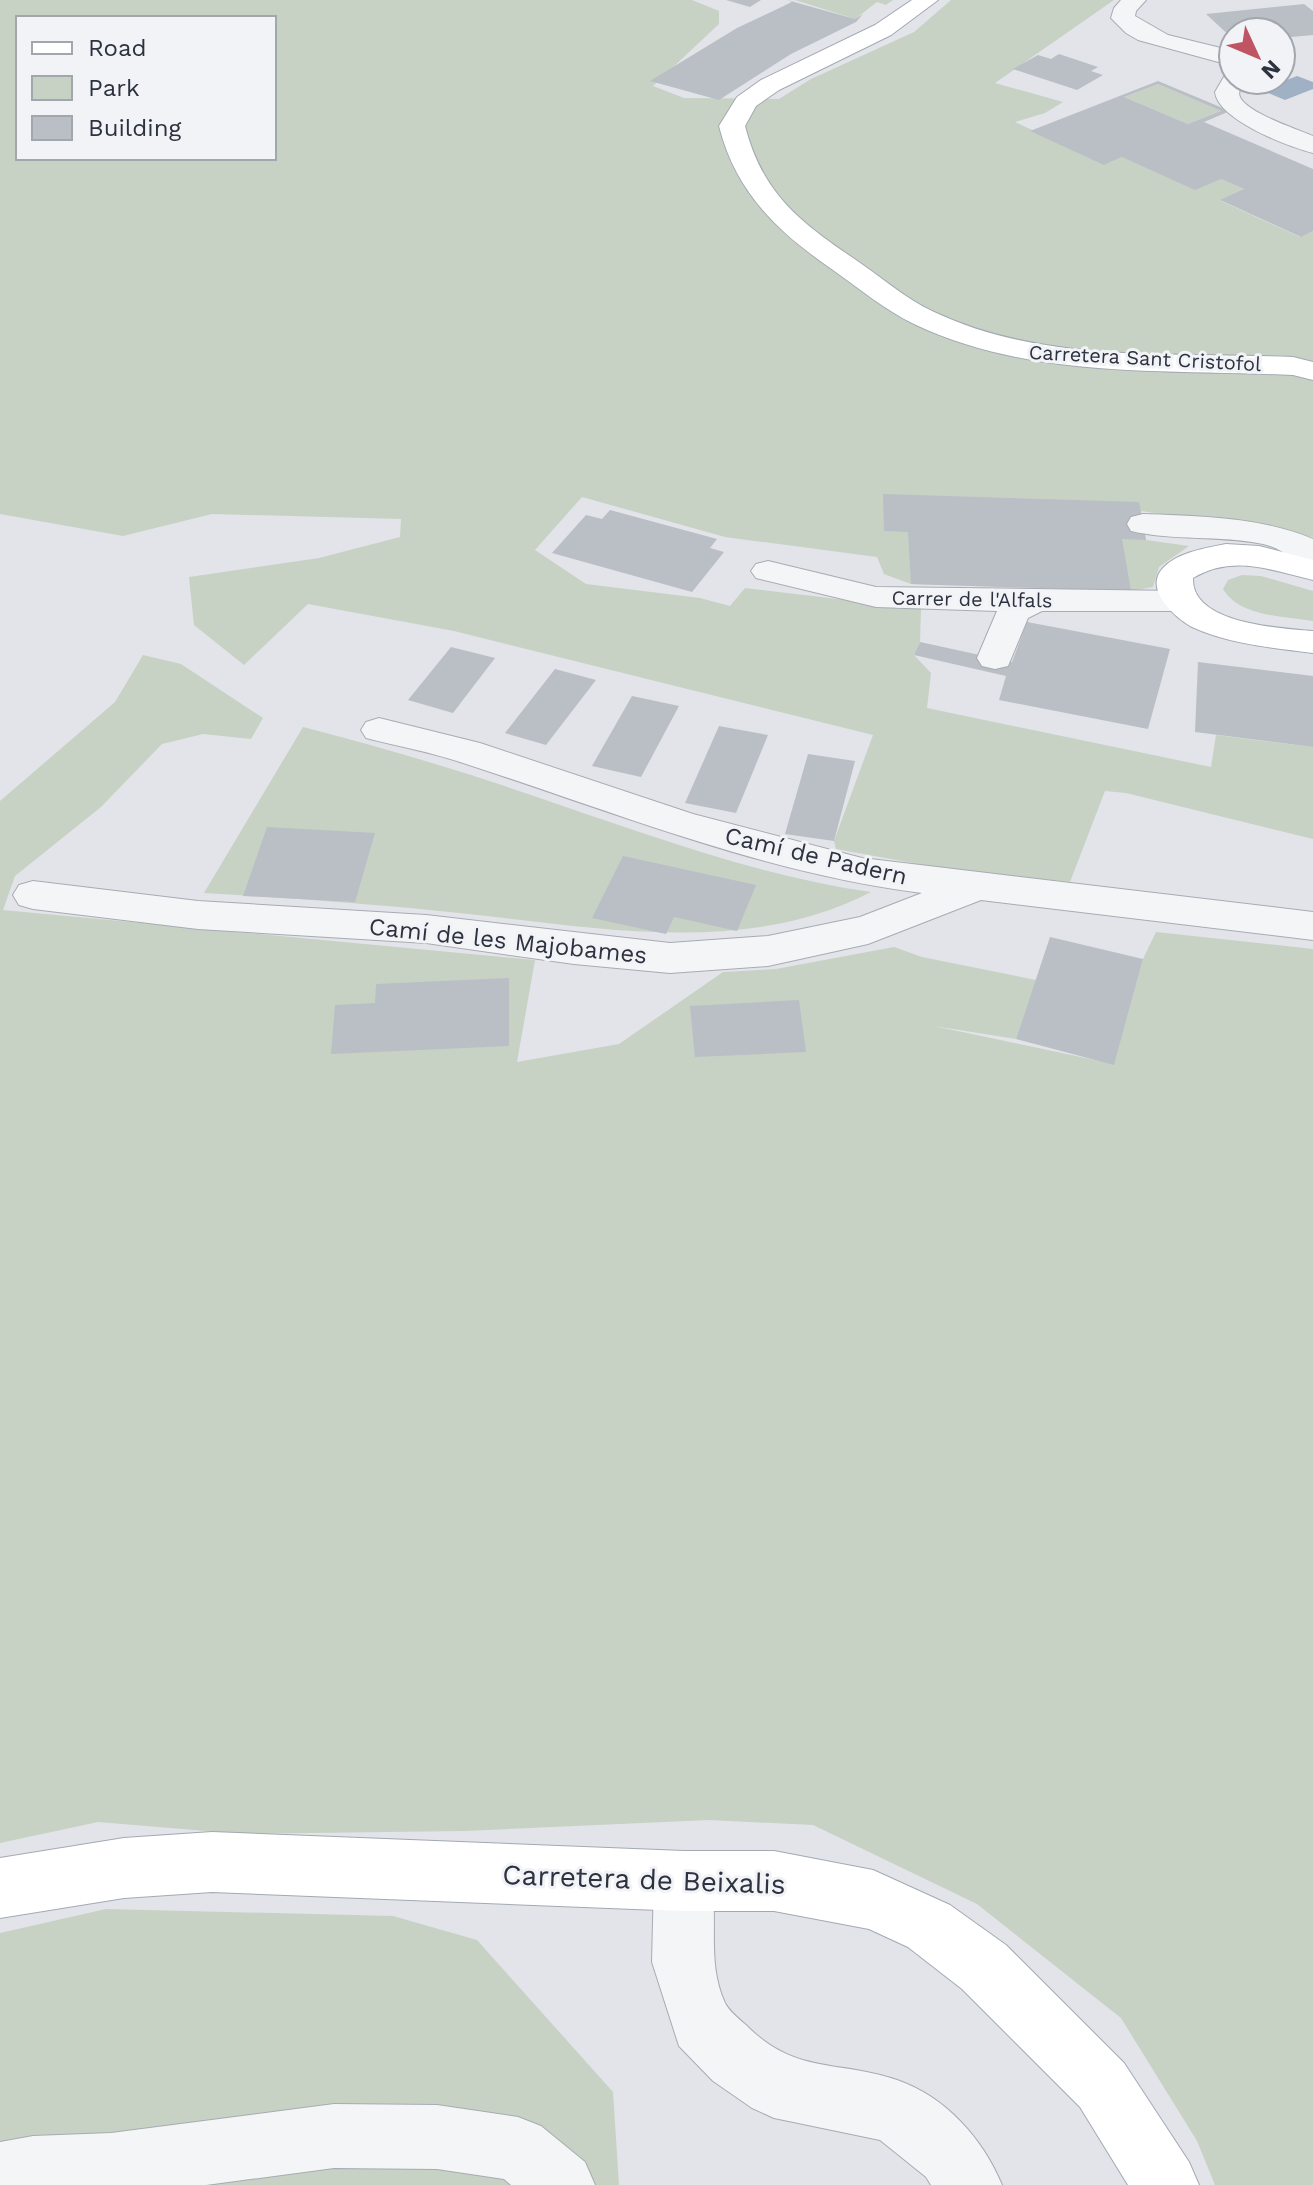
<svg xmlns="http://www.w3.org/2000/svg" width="1313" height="2185" font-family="'Work Sans',sans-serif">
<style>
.green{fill:#c7d2c4;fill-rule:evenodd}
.water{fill:#a1b1c5}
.building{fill:#babec5;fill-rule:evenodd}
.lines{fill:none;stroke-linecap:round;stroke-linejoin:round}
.minor-casing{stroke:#a8abb3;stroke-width:2}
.major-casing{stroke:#a3a9b3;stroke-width:2}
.minor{fill:#f4f5f7;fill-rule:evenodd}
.major{fill:#fff;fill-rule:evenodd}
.labels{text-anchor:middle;stroke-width:6;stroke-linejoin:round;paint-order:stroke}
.far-street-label{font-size:20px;fill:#2c323f;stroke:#f1f3f6}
.street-label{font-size:24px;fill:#2c323f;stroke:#f1f3f6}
.near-street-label{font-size:28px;fill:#2c323f;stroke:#f1f3f6}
</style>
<rect width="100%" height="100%" fill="#e2e4e9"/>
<g class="green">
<path d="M0,0h692l27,11v13l-66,62 31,12 95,1 32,-20 103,-47 37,-32h163l-119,83 68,19 -18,11 -30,9 91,42 16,-7 99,22 23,10 -23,12 79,36 13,-6v306l-172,-26 5,29 43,6 -30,21 -6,20 -22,4 -220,-7 -27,-10 -7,-17 -152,-20 -143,-40 -47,53 51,34 114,14 30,8 15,-18 176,21 -1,33 -6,13 17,18 -4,35 284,59 5,-32 97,12v92l-187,-46 -21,-2 -35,91 -130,-14 -104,-19 -2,-8 39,-106 -419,-104 -146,-27 -64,61 -50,-40 -5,-48 130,-19 81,-21 1,-18 -189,-5 -89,22 -123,-22zM18,18h256v140h-256z"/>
<path d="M795,0h98l-7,5 -9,-3 -22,17z"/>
<path d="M1158,84l63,27 -33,13 -64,-27z"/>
<path d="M1242,575l19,1 52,15v30c-30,-5 -73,-4 -90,-32l5,-9z"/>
<path d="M143,655l38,9 82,54 -12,21 -48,-5 -41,10 -61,63 -86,69 -12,34 532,50 -18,102 102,-18 104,-72 53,-3 118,-22 28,10 114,23 -20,59 -82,-13 180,38 29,-105 13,-27 157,17v1236h-98l-18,-44 -76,-123 -144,-114 -164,-79 -104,-5 -244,11 -222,3 -145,-12 -98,21v-1042l115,-99z"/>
<path d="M303,727c77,20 153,42 228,68 112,38 223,80 340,97 -128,66 -275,35 -412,21 -85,-9 -170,-15 -255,-20z"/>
<path d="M106,1909l287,7 84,24 136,152 6,93h-521l-98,-38v-214z"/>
</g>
<path class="water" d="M1297,76l16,6v7l-28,11 -24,-10z"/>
<g class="building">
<path d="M726,0h35l-11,7z"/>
<path d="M787,0l68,19 8,-5 -7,8 -65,32 -72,46 -69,-19 87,-53 55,-26z"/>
<path d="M1304,4l9,7v24l-32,3v-6h-48v7l-27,-25z"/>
<path d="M1059,54l39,13 -7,4 12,4 -26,15 -64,-21 25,-14 13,4z"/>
<path d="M1158,81l72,30 -26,11 109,47v62l-12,6 -81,-37 24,-11 -23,-10 -26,11 -73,-33 -18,8 -74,-34zM1158,84l63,27 -33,13 -64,-27z"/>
<path d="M883,494l256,8 7,38 -24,-1 9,52 -220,-7 -3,-52 -24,-1z"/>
<path d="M610,510l107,29 -7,9 14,4 -32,40 -140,-39 34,-38 16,4z"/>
<path d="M1027,622l143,27 -22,80 -149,-29 7,-24 -92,-21 6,-13 92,20z"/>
<path d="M451,647l44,11 -42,55 -45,-13z"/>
<path d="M1198,662l115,14v71l-118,-15z"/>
<path d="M555,669l41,11 -50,65 -41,-12z"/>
<path d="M632,696l47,10 -38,71 -49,-11z"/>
<path d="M719,726l49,9 -32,78 -51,-10z"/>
<path d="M808,754l47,7 -21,80 -49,-7z"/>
<path d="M267,827l108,6 -20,69 -112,-6z"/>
<path d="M623,856l133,29 -19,46 -63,-14 -8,17 -74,-16z"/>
<path d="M1050,937l93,22 -29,106 -98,-26z"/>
<path d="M509,978v68l-178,8 4,-49 40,-2 1,-19z"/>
<path d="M799,1000l7,52 -111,5 -5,-51z"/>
</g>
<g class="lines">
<defs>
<g id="minor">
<path d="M1121,0h25l-10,11 -1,5 33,19 65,16v15l-95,-26 -12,-7 -15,-15 3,-10z"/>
<path d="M1233,73v7h13c-3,5 -9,11 -6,17 7,16 57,32 73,39v17c-26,-7 -95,-33 -98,-61l10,-17z"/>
<path d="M1143,514c57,2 117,3 170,25v28c-18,-4 -30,-19 -50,-23 -43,-9 -90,-3 -132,-13l-4,-7 4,-7z"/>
<path d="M768,561l108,26 303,4 12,3 5,7 -5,7 -12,3h-137l-14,7 -20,48 -13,3 -13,-3 -5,-8 20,-47 -121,-4 -120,-29 -5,-7 5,-7z"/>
<path d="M379,718l101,25 213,71 169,44 451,54v28l-332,-40 -113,44 -100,22 -98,7 -96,-9 -148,-21 -228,-14 -165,-20 -14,-4 -6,-10 6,-10 14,-4 165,20 228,14 244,28 98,-7 92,-19 62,-24c-160,-20 -310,-82 -462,-131 -30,-10 -63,-16 -94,-24l-5,-8 5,-8z"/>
<path d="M684,1851l21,9c19,46 -2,95 20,143 4,8 14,16 21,22 49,50 93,35 151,55 49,17 86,59 105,105h-71l-5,-8 -46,-37 -106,-22 -22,-10 -39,-27 -34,-35 -27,-84 2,-81 9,-21z"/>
<path d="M334,2104l103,1 81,12 23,9 44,36 10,23h-84l-7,-6 -67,-10 -103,-1 -128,17h-206v-43l33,-6 78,-3z"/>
</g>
<g id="major">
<path d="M912,0h26l-47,35 -112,55 -23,16 -11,20c17,66 53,95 108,132 27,18 51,40 81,54 110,52 240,40 359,45l20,5v18l-20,-5c-126,-6 -261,5 -379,-51 -29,-14 -54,-35 -81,-54 -55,-38 -97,-77 -114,-144l18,-29 24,-17 114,-55z"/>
<path d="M1226,544l33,2 54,14v20c-42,-10 -80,-26 -120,-2 -2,46 86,50 120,53v22c-40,-5 -84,-9 -121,-26 -17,-9 -49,-38 -29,-59 15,-16 43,-20 63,-24z"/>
<path d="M212,1832l472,19h90l99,19 77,35 56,40 118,118 65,99 10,23h-71l-48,-78 -118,-118 -54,-42 -39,-18 -95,-18h-90l-472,-19 -88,6 -124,20v-60l124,-20z"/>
</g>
</defs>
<use href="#minor" class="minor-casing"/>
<use href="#major" class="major-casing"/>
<use href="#minor" class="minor"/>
<use href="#major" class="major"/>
</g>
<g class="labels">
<g class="far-street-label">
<text transform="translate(1145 358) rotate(3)" y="7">Carretera Sant Cristofol</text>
<text transform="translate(972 599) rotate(1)" y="7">Carrer de l'Alfals</text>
</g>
<g class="street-label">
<text transform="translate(816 856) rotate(13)" y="8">Camí de Padern</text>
<text transform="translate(508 941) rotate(6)" y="8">Camí de les Majobames</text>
</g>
<g class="near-street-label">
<text transform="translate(644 1879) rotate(2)" y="10">Carretera de Beixalis</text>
</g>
</g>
<rect x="16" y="16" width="260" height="144" fill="#f1f3f6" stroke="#a2a6ad" stroke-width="2"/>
<rect x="32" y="42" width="40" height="12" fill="#ffffff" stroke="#a2a6ad" stroke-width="2"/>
<text x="88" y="56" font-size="24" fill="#2c323f">Road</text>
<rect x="32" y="76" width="40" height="24" fill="#c7d2c4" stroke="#a2a6ad" stroke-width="2"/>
<text x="88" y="96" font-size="24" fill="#2c323f">Park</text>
<rect x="32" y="116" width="40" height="24" fill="#babec5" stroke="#a2a6ad" stroke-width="2"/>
<text x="88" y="136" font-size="24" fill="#2c323f">Building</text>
<g transform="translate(1257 56) rotate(134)"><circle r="38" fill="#f1f3f6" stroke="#a2a6ad" stroke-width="2"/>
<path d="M0-6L14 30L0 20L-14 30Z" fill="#bf5563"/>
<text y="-12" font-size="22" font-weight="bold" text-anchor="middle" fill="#2c323f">N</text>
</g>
</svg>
